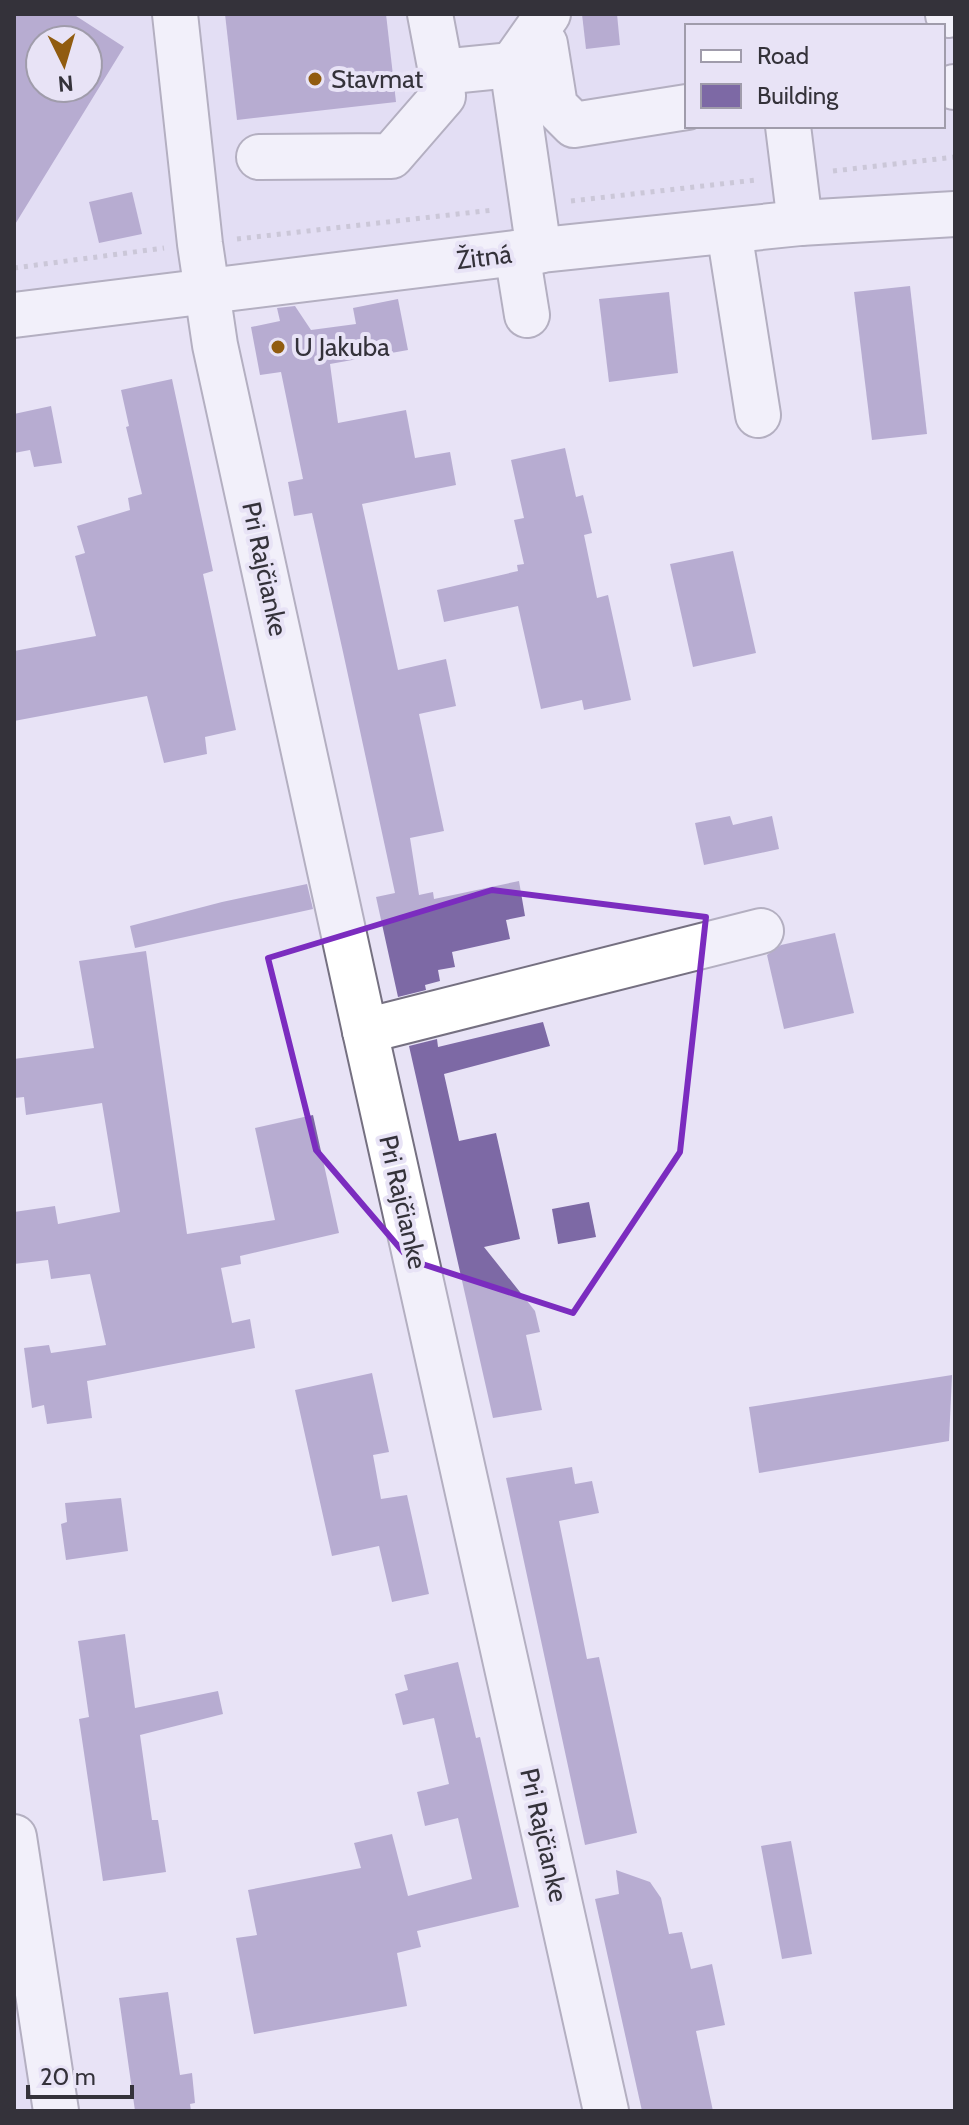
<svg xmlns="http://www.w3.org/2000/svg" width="969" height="2125" font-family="Cabin,sans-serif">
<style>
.built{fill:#ded7f1;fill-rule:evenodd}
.building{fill:#7d69a5;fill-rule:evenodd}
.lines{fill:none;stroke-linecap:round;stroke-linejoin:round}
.minor-casing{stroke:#757081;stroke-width:48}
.path{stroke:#a8a4b3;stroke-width:5;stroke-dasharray:4 6;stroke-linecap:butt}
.minor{stroke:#fff;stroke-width:44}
.marked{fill:none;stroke:#7b2cbf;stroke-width:6;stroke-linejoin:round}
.poi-dot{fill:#915c10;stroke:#e8e3f6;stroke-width:3}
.labels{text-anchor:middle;stroke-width:8;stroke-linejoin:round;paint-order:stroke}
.poi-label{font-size:26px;fill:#34323a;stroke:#e8e3f6;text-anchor:start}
.street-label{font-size:26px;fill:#34323a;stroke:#e8e3f6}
</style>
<rect width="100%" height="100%" fill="#e8e3f6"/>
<g class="built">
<path d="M14,14h941v184l-941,98zM687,26h256v100h-256zM40,40h48v48h-48z"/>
<path d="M14,1797l55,314h-55z"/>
</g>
<g class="building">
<path d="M14,14h59l51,33 -110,179zM40,40h48v48h-48z"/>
<path d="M225,14h161l10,88 -159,18z"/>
<path d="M582,14h35l3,31 -34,4z"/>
<path d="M132,192l10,42 -43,9 -10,-41z"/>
<path d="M910,286l17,148 -55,6 -18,-148z"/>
<path d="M669,292l9,81 -69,9 -10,-83z"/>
<path d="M398,299l10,51 -78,14 8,59 68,-13 9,48 35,-6 6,33 -94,19 36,166 48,-11 10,47 -37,8 25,117 -34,7 9,57 14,-3 1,7 85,-18 6,35 -19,4 4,19 -58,13 3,15 -17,3 2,11 -15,4 1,5 -28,7 -22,-100 19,-4 -52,-241 -31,-139 -18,3 -6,-34 15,-3 -22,-107 -21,3 -9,-48 29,-6 -3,-13 18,-2 16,24 45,-6 -3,-16z"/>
<path d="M172,379l41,192 -10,3 33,156 -31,7 2,17 -43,9 -17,-67 -133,25v-70l82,-15 -21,-80 10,-3 -8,-27 53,-16 -2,-12 14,-4 -16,-67 3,-1 -8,-36z"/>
<path d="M51,406l11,57 -28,4 -4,-17 -16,3v-39z"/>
<path d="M565,448l11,49 7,-2 9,38 -8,2 13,63 11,-3 23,105 -47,10 -2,-10 -41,9 -23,-103 -74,16 -7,-32 81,-19 -1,-6 7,-1 -10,-44 10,-2 -13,-58z"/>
<path d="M733,551l23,102 -63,14 -23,-103z"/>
<path d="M730,816l3,9 39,-9 7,33 -75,16 -9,-42z"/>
<path d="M307,884l6,25 -178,39 -5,-22 92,-24z"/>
<path d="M835,933l19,80 -70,16 -17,-74 14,-10z"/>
<path d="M146,951l41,283 88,-14 -20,-92 58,-13 26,118 -99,23 1,8 -20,4 11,55 18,-4 5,29 -168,33 5,37 -45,6 -3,-19 -12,3 -8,-60 25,-3 2,8 55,-8 -16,-71 -39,5 -3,-19 -34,4v-52l41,-6 3,18 62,-12 -18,-109 -76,12 -2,-18 -10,1v-39l80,-11 -15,-87z"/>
<path d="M543,1022l7,24 -106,28 15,67 37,-8 24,106 -36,8 51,64 5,21 -14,3 16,75 -49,8 -84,-372 28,-7 1,8z"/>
<path d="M589,1202l7,35 -38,7 -6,-35z"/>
<path d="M372,1373l17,79 -16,3 8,44 26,-4 22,99 -37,8 -13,-56 -47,10 -37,-166z"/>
<path d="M952,1375l-3,66 -190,32 -10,-66z"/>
<path d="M572,1467l3,17 17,-3 7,32 -40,8 28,138 12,-2 38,176 -52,12 -79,-367z"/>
<path d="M121,1498l7,53 -62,9 -5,-36 6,-2 -2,-19z"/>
<path d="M125,1634l10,74 83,-17 5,23 -83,21 12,85h6l8,52 -63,9 -24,-162 10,-2 -11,-76z"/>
<path d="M458,1662l18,76 4,-1 39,170 -102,24 4,16 -24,6 10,53 -153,28 -18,-96 21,-3 -9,-45 113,-22 -7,-25 38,-9 16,62 64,-17 -14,-61 -33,8 -8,-34 32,-8 -15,-66 -31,7 -8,-31 13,-4 -4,-15z"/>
<path d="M791,1841l21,113 -30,5 -21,-113z"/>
<path d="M616,1870l34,12 11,16 8,36 13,-2 9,37 21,-5 13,61 -29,6 17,80h-71l-47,-212 24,-5z"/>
<path d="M168,1992l12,83 12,-2 3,30 -5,1 1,7h-56l-16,-113z"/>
</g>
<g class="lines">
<defs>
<g id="minor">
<path d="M175,14l25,230 15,101 150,686 241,1080"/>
<path d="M948,15l2,-1"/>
<path d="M534,35l11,9 10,62 19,19 113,-18"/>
<path d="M441,72l71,-7"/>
<path d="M954,87h1"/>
<path d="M788,126l12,97"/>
<path d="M259,157l132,-1 52,-60 -2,-24 -11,-58"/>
<path d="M729,231l29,184"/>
<path d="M539,251l-27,-186 36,-51"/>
<path d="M517,253l10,62"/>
<path d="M14,315l518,-64 268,-28 155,-9"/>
<path d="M365,1031l396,-100"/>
<path d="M14,1837l42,274"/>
</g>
</defs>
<use href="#minor" class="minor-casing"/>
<g class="path">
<path d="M833,171l122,-14"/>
<path d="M571,201l185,-21"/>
<path d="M237,239l256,-29"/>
<path d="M14,268l150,-20"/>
</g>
<use href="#minor" class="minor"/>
</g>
<path d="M0 0H969V2125H0ZM492,890l214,27 -26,235 -107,161 -163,-53 -94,-110 -48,-192z" fill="#e8e3f6" fill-opacity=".55" fill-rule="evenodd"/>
<path class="marked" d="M492,890l214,27 -26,235 -107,161 -163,-53 -94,-110 -48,-192z"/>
<g class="poi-dot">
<circle cx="315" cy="79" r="8"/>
<circle cx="278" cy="347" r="8"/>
</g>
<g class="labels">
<g class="poi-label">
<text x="331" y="88">Stavmat</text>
<text x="294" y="356">U Jakuba</text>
</g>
<g class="street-label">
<text transform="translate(484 257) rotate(-7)" y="9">Žitná</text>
<text transform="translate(265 569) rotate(78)" y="9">Pri Rajčianke</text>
<text transform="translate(403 1202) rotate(77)" y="9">Pri Rajčianke</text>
<text transform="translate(544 1835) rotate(77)" y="9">Pri Rajčianke</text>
</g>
</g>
<rect width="969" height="2125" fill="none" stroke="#34323a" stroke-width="32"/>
<rect x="685" y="24" width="260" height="104" fill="#e8e3f6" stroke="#a09cab" stroke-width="2"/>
<rect x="701" y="50" width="40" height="12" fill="#ffffff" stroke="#a09cab" stroke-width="2"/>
<text x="757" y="64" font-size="24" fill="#34323a">Road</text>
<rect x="701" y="84" width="40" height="24" fill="#7d69a5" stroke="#a09cab" stroke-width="2"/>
<text x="757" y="104" font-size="24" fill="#34323a">Building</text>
<g transform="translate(64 64) rotate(175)"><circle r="38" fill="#e8e3f6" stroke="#a09cab" stroke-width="2"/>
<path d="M0-6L14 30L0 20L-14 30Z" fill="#915c10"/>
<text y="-12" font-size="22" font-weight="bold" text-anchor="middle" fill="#34323a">N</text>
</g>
<path d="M28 2085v12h104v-12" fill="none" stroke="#34323a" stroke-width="4"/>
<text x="40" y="2085" font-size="24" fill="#34323a" stroke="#e8e3f6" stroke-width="6" paint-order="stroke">20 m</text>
</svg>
